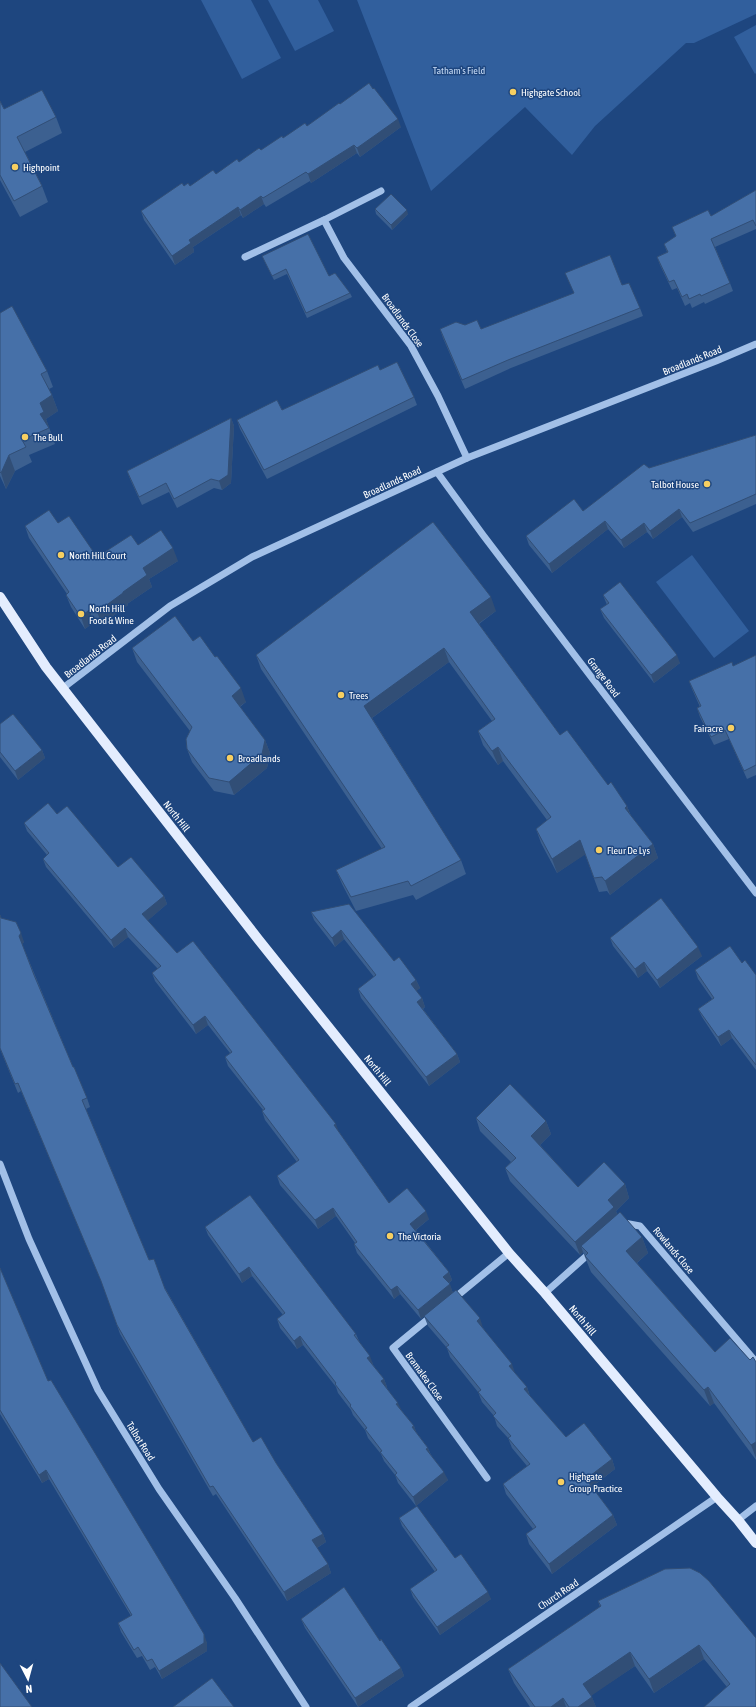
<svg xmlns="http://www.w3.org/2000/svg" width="756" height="1707" font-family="'Asap Condensed',sans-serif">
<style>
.green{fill:#315f9d}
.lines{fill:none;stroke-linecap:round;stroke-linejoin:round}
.minor{stroke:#a2c0e8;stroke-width:7}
.major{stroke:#e4edfe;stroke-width:10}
.wall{fill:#3c6090}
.shaded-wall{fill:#314e76}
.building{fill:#4670a8;stroke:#314e76}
.poi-dot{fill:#f7cf61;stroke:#1e467f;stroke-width:1.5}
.labels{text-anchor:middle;stroke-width:3;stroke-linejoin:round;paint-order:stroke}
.park-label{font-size:10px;fill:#c6dbf6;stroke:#1e467f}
.poi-label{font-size:10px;fill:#fff;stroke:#1e467f;text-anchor:start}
.street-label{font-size:10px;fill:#fff;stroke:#1e467f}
</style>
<rect width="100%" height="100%" fill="#1e467f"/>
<g class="green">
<path d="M201,0h50l30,58 -39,21z"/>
<path d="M268,0h50l16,31 -39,20z"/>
<path d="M357,0h399v14l-62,29h-8l-91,83 -23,29 -47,-48 -94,84z"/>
<path d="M756,25v48l-1,1 -21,-37z"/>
<path d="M692,555l57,76 -35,27 -58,-76z"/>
</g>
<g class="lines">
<g class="minor">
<path d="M324,220l20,38 67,88 27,50 29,62"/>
<path d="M245,257l79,-37 57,-29"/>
<path d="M437,472l46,63 273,358"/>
<path d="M63,688l107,-82 82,-49 215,-99 249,-97 40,-17"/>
<path d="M0,1164l29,75 69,151 61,99 76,109 71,109"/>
<path d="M622,1225l2,-2 16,3 116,136"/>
<path d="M545,1293l47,-42"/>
<path d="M452,1300l57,-47"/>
<path d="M433,1315l-40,33 94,130"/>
<path d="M738,1520l18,-14"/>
<path d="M411,1707l306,-210"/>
</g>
<path class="major" d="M0,597l46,70 212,272 251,314 36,40 172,204 21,23 18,23"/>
</g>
<g class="wall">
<path d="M0,101l4,8 52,8 6,16 -37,19 17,34 6,16 -28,15 -20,-37z"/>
<path d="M340,104l61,23 -41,30 -3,-4 -46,30 -1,-2 -44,26 -2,-3 -21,14 -2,-3 -48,32 1,5 -19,13 -31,-45 -3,-9 43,-25h6l26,-12 91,-48z"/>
<path d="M756,190v39l-41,18 15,36 3,8 -28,13 -1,-2 -12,6 -2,-5 -5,3 -8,-18 -5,2 -12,-25 -3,-8 10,-5 -3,-8 12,-7 -4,-10 39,-11z"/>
<path d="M375,209l33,5 -16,16 -16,-16z"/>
<path d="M262,256l67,20 21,17 2,4 -45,21 -20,-44 -13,6z"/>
<path d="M622,285l18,23 3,8 -132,52 -46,21 -22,-51 -3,-9 25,-4 16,4z"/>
<path d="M0,313l47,58 6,16 -4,2 3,6 6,16 -12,8 9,25 -26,11 3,7 -17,9 -9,18 -6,-13z"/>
<path d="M380,370l34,27 3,8 -150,74 -27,-50 -3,-9 45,-10z"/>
<path d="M231,418l3,8 -3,57 -9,7 -8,-2 -37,20 -8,-16 -27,13 -12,-26 -3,-8z"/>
<path d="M756,435v69l-63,28 -11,-15 -29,22 -6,-7 -23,16 -16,-19 -56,44 -23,-28 -3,-9 57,-25 66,-43z"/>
<path d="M25,526l72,31 41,-12 40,16 -29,18 3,8 -25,17 1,1 -26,19 -8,-2 -9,7 -14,-22 -5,-12 1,-1 -38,-56z"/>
<path d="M603,595l77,68 -26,20 -50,-65 -4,-9 7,-4z"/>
<path d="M496,611l-17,13 81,111 48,50 19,21 4,10 22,28 5,14 -48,37 -3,-4 -8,1 -14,-38 -28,19 -16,-30 -5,-14 11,-9 -44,-59 -5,4 -15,-20 -5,-14 14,-10 -43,-59 -77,56 89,142 5,14 -50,26 -3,-5 -57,16 -14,-27 -6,-14 46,-21 -121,-180 -5,-14z"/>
<path d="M193,641l53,61 -6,5 25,33 5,13 -3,15 -33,27 -20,-4 -22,-29 -5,-13 3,-18 -53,-69 -5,-14z"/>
<path d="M756,655v120l-9,4 -18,-40 -15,6 -14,-28 -3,-9 3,-1 -8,-18 -3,-8 44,-15z"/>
<path d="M0,724l42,26 3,8 -27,22 -18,-23z"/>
<path d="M57,814l61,53 46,29 3,8 -20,17 192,211 50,71 40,16 -13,11 33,42 3,8 -3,3 4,10 -32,26 -21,-25 -6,5 -37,-46 -3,-9 1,-1 -19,-27 -18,13 -38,-44 -3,-9 20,-14 -32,-42 -3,-9 1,-1 -35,-44 -3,-9 5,-4 -22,-28 -12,9 -41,-53 -3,-8 6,-4 -30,-32 -14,11 -68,-81 -3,-8 4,-4 -20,-24 -3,-8z"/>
<path d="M311,912l83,49 22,19 4,8 -4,3 6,7 3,9 -2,2 34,45 3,8 -31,24 -68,-88 -3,-9 16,-12 -30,-38 -9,8 -21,-27z"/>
<path d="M0,915l1,3 23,24 -2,2 51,123 14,31 3,9 -4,2 63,151 104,182 23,21 47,71 3,8 -9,6 11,16 3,9 -44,28 -71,-107 -3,2 -93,-162 -16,-46 -83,-197 -3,2 -18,-44z"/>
<path d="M610,938l92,18 -42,32 -13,-17 -9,7 -25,-32z"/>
<path d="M742,963l14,12v95l-24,-32 -11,8 -19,-29 -4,-8 14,-10 -14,-20 -3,-9z"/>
<path d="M476,1118l70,3 5,13 -11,11 38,42 47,-3 4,14 -13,13 1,3 25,23 6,16 -11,10 78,89 41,10v98l-42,-57 -4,3 -119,-134 -8,-20 -3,3 -70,-74 -5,-13 6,-6 -31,-31z"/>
<path d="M205,1227l151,107 3,7 14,23v1l11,14 3,8v1l14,22 13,16 2,6 12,16 3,7 17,25 -32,26 -18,-23 -3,-8 -11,-14 -3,-7 -13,-16 -3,-8 -12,-15 -2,-5 -13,-17 -2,-6 -33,-42 -6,4 -17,-21 -3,-9 6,-4 -31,-39 -10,7 -34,-48z"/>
<path d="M0,1268l48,113 159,262v8l-45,28 -7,-12 -5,3 -8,-14 -5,2 -16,-26 -3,-9 13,-7 -82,-137 -7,4 -42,-69z"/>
<path d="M424,1316l59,12 32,45 12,14 3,9 36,41 46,22 3,10 -23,18 21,28 4,10 -65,49 -23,-30 -3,-10 7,-5 -27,-35 -3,-10 24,-18 -15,-18 -4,-10 -11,-12 -3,-10 -12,-14 -4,-10 -28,-35 -3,-9 -19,-22z"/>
<path d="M399,1518l56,40 36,41 -51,36 -27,-38 -3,-8 25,-17 -33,-46z"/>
<path d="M665,1569l91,138 -29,-20 -23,-28 -50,34 -19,-27 -44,29 5,12h-66l-16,-24 -6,-14 92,-62 -2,-6z"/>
<path d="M301,1619l79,22 21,27 3,8 -46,31 -53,-79z"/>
</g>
<g class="shaded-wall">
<path d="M398,119l3,8 -41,30 -3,-9z"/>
<path d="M354,145l3,8 -46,30 -3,-9z"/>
<path d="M261,196l3,8 -21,14 -3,-8z"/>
<path d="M238,207l3,8 -48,32 1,5 -19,13 -3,-9 17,-16z"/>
<path d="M407,210l1,4 -16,16 -1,-5z"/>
<path d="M52,395l6,16 -12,8 3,8 -3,3 -6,-16v-11z"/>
<path d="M231,418l3,8 -3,57 -9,7 -3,-9z"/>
<path d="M9,455l6,16 -9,18 -5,-16z"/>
<path d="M679,509l3,8 -29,22 -3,-8z"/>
<path d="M605,521l3,8 -56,44 -3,-9z"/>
<path d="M644,523l3,9 -23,16 -3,-8z"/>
<path d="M173,548l5,13 -29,18 3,8 -25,17 1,1 -26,19 -5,-12 26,-20 20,-24z"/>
<path d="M491,597l5,14 -21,15 -5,-14z"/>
<path d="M89,610l5,12 -9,7 -4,-12z"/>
<path d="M444,648l5,14 -80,58 -5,-14z"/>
<path d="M677,655l3,8 -26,20 -3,-8z"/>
<path d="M241,688l5,14 -10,7 -4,-13z"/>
<path d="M265,740l5,13 -3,15 -33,27 -5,-13z"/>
<path d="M498,747l5,14 -5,4 -6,-14z"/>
<path d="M42,750l3,8 -27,22 -3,-9z"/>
<path d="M627,806l5,14 -7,-12z"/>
<path d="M580,840l6,14 -29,19 -5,-14z"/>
<path d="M653,844l5,14 -48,37 -5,-14z"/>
<path d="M164,896l3,8 -22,19 -3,-9z"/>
<path d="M125,928l3,9 -14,11 -3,-8z"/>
<path d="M341,930l3,9 -9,8 -3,-9z"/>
<path d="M21,933l3,9 -2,3 -3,-9z"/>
<path d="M698,947l4,9 -42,32 -3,-8z"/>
<path d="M644,962l3,9 -9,7 -3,-9z"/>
<path d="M416,980l4,8 -6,5 -3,-9z"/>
<path d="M422,998l3,9 -5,3 -3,-8z"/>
<path d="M205,1016l3,9 -12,9 -3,-9z"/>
<path d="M729,1030l3,8 -11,8 -3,-9z"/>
<path d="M457,1054l3,8 -31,24 -3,-9z"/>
<path d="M546,1121l5,13 -15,15 -5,-13z"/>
<path d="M336,1124l3,8 -5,-7z"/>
<path d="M625,1184l4,14 -13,13 3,9 -38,26 2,6 -3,3 -5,-13 33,-42z"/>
<path d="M333,1208l3,8 -18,13 -3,-9z"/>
<path d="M426,1211l3,8 -16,13 -3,-8z"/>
<path d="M642,1237l6,16 -16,14 -6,-16z"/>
<path d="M249,1267l3,9 -10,7 -3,-9z"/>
<path d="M449,1272l3,8 -6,5 -3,-8z"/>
<path d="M450,1284l3,9 -32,26 -3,-9z"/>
<path d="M397,1286l3,8 -6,5 -3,-9z"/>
<path d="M480,1318l3,10 -6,-7z"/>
<path d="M300,1336l3,9 -6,4 -3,-8z"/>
<path d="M370,1356l3,8 -2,2 -4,-8z"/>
<path d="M512,1364l3,9 -6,-7z"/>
<path d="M384,1379l3,8 -2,3 -4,-9z"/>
<path d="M527,1387l3,10 -6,-8z"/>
<path d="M708,1387l6,16 -4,3 -6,-16z"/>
<path d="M398,1403l4,8 -6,-7z"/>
<path d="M414,1426l3,8 -5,-7z"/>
<path d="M756,1442v16l-5,-13z"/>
<path d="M428,1448l3,8 -5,-7z"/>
<path d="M612,1459l3,10 -26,20 -3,-10z"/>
<path d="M46,1470l3,9 -7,4 -3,-8z"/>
<path d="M444,1472l4,8 -32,26 -3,-9z"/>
<path d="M613,1515l4,10 -65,49 -3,-10z"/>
<path d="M323,1534l3,8 -11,7 -3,-9z"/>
<path d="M328,1564l3,9 -44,28 -3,-9z"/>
<path d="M488,1592l3,7 -51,36 -3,-8z"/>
<path d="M204,1634l3,9v8l-45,28 -3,-8z"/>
<path d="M699,1645l5,14 -50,34 -5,-14z"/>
<path d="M630,1652l5,14 -47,32 -5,-14z"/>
<path d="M401,1668l3,8 -46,31 -3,-9z"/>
<path d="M592,1697l4,10h-18z"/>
<path d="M563,1698l3,9h-15z"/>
</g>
<g class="building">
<path d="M369,83l4,6 1,-1 24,31 -41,29 -3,-3 -46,29 -2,-2 -43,26 -2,-2 -21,14 -2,-3 -49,33 2,3 -19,13 -31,-45 41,-28 2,3 4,-3 2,3 23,-16 3,4 21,-15 2,3 20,-14 2,2 21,-14 1,2 22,-15 2,3 32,-23 1,1z"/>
<path d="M42,90l14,27 -39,20 25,49 -28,15 -14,-26v-74l4,8z"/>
<path d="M756,190v36l-3,-6 -42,19 19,44 -29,13 -1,-2 -11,5 -2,-5 -5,3 -8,-17 -5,2 -12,-25 11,-5 -4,-8 12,-8 -4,-9 36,-17 3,6z"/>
<path d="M391,194l16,16 -16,15 -16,-16z"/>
<path d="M308,234l21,42 6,-3 15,20 -44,20 -20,-44 -14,7 -10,-20z"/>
<path d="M610,255l12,30 7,-2 11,25 -132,52 -46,20 -22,-51 16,-7 9,3 12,-5 4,9 93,-36 -9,-20z"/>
<path d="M12,306l35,65 -6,3 11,21 -12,8 4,9 -4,2 9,14 -27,12 4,7 -17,8 -8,18 -1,-1v-159z"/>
<path d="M397,362l17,35 -150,73 -27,-50 40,-20 5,10 96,-45 2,5z"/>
<path d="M231,418l-3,57 -9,6 -8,-2 -37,20 -8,-16 -27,14 -12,-26z"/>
<path d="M756,435v59l-66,29 -11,-14 -29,22 -6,-8 -23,17 -16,-19 -56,43 -23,-28 48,-37 9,12 61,-47 5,4z"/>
<path d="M49,510l9,13 11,-7 28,41 34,-22 7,10 23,-15 12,18 -30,20 4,7 -24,17v1l-26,19 -8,-2 -8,7 -15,-22 3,-3 -44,-66z"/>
<path d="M433,522l58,75 -21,15 90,123 7,-5 41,55 3,-3 16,24 -2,2 28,36 -48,37 -3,-4 -8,1 -14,-38 -28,19 -16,-30 15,-12 -53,-70 -6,4 -14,-20 17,-12 -51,-71 -80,58 97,154 -50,26 -3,-5 -57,16 -15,-27 49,-23 -129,-192z"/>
<path d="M620,582l57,73 -26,20 -51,-66 9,-6 -6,-8z"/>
<path d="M175,616l18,25 7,-5 15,21 2,-1 24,32 -9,8 33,44 -3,14 -33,28 -20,-4 -22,-29 -1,-10 6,-12 -60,-79z"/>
<path d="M756,655v110l-12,6 -19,-41 -14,7 -14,-29 4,-2 -12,-25 43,-19 1,4z"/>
<path d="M13,714l29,36 -27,21 -15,-19v-28z"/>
<path d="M48,803l9,11 10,-8 51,61 13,-10 33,39 -22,18 35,39 16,-12 143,183 -2,1 55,78 18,-15 19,23 -16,13 39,48 -6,5 7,7 -32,26 -21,-24 -6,4 -37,-46 3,-2 -24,-34 -18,12 -38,-44 22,-16 -37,-49 3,-2 -40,-52 7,-5 -27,-36 -12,9 -41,-52 9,-7 -36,-38 -14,12 -68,-81 6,-6 -25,-30z"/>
<path d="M661,898l37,49 -41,33 -13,-18 -9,7 -25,-31z"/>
<path d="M349,904l45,57 5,-4 17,23 -5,4 11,14 -5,4 40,52 -31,23 -68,-88 18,-14 -35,-45 -9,8 -21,-26z"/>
<path d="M0,915l1,3 15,4 5,11 -2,3 15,39 39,92h1l13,31 -5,2 67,160 5,-1 11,30 88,153 8,-5 15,26 47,71 -11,6 16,24 -44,28 -71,-106 -3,1 -93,-162 -16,-44 -83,-198 -3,1 -15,-36z"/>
<path d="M730,946l12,17 3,-3 11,15v90l-27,-35 -11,7 -20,-28 16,-11 -19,-28z"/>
<path d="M510,1084l36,37 -15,15 47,51 26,-25 21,22 -17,16 6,7 -39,35 -70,-74 11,-10 -40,-40z"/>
<path d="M250,1195l106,139 -2,1 16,21 -3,2 17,21 -3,2 17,22 -2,1 18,22 -2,1 16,21 -2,1 18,23 -31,25 -18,-22 2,-2 -17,-21 2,-1 -17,-22 2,-1 -17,-22 1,-1 -16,-21 1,-1 -36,-47 -6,5 -17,-22 8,-6 -36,-46 -10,7 -34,-47z"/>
<path d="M620,1212l22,25 -16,14 89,101 15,-14 20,22 3,-3 3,5v80l-5,3 -43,-58 -4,3 -119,-134 3,-3 -7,-7z"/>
<path d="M0,1268l48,113 3,-1 153,254v9l-45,28 -7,-12 -5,2 -9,-14 -4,3 -16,-27 14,-8 -86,-145 -7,5 -39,-65z"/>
<path d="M456,1290l24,28 -3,3 35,43 -3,2 18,21 -3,2 42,48 18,-14 28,36 -26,20 27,36 -64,49 -23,-30 10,-7 -33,-43 27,-20 -22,-26 3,-2 -18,-20 3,-3 -18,-21 3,-2 -35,-43 3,-2 -25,-29z"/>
<path d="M417,1506l38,52 6,-4 27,38 -51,35 -27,-38 27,-19 -38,-52z"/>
<path d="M690,1568l10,5 9,8 47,57v69h-52l26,-23 -31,-39 -50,34 -19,-27 -47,32 9,13 -14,10h-9l-6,-9 -12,9h-16l-27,-38 93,-63 -3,-5 67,-32z"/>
<path d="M344,1587l36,54 1,-2 20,29 -46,30 -54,-79z"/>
<path d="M0,1663l32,44h-32z"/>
<path d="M212,1678l22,29h-61z"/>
</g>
<g class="poi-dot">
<circle cx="513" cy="92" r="4"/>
<circle cx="15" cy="167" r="4"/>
<circle cx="25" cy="437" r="4"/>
<circle cx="707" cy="484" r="4"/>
<circle cx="61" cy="555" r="4"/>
<circle cx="81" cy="614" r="4"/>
<circle cx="341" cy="695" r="4"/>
<circle cx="731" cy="728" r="4"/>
<circle cx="230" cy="758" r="4"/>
<circle cx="599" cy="850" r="4"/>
<circle cx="390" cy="1236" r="4"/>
<circle cx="561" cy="1482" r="4"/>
</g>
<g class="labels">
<g class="park-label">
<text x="459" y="74">Tatham's Field</text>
</g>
<g class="poi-label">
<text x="521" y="96">Highgate School</text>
<text x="23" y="171">Highpoint</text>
<text x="33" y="441">The Bull</text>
<text x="699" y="488" text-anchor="end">Talbot House</text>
<text x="69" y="559">North Hill Court</text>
<text x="89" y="612">North Hill<tspan x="89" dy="12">Food &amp; Wine</tspan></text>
<text x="349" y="699">Trees</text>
<text x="723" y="732" text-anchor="end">Fairacre</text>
<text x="238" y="762">Broadlands</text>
<text x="607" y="854">Fleur De Lys</text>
<text x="398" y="1240">The Victoria</text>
<text x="569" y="1480">Highgate<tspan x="569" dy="12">Group Practice</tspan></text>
</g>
<g class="street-label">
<text transform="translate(403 320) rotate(54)" y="4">Broadlands Close</text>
<text transform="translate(692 360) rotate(-22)" y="4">Broadlands Road</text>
<text transform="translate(392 482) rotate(-25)" y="4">Broadlands Road</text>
<text transform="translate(90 656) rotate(-38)" y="4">Broadlands Road</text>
<text transform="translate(604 677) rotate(53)" y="4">Grange Road</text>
<text transform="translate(177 816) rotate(52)" y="4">North Hill</text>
<text transform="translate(378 1070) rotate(51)" y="4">North Hill</text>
<text transform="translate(674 1250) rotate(50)" y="4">Rowlands Close</text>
<text transform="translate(583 1320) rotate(50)" y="4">North Hill</text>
<text transform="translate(425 1376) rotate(54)" y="4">Bramalea Close</text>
<text transform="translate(141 1441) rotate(58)" y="4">Talbot Road</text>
<text transform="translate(558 1594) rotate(-34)" y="4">Church Road</text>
</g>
</g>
<g transform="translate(28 1679) rotate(174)" stroke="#1e467f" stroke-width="3" paint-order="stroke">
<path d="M0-3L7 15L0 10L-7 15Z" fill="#ffffff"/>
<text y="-6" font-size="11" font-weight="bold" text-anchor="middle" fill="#ffffff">N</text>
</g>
</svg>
